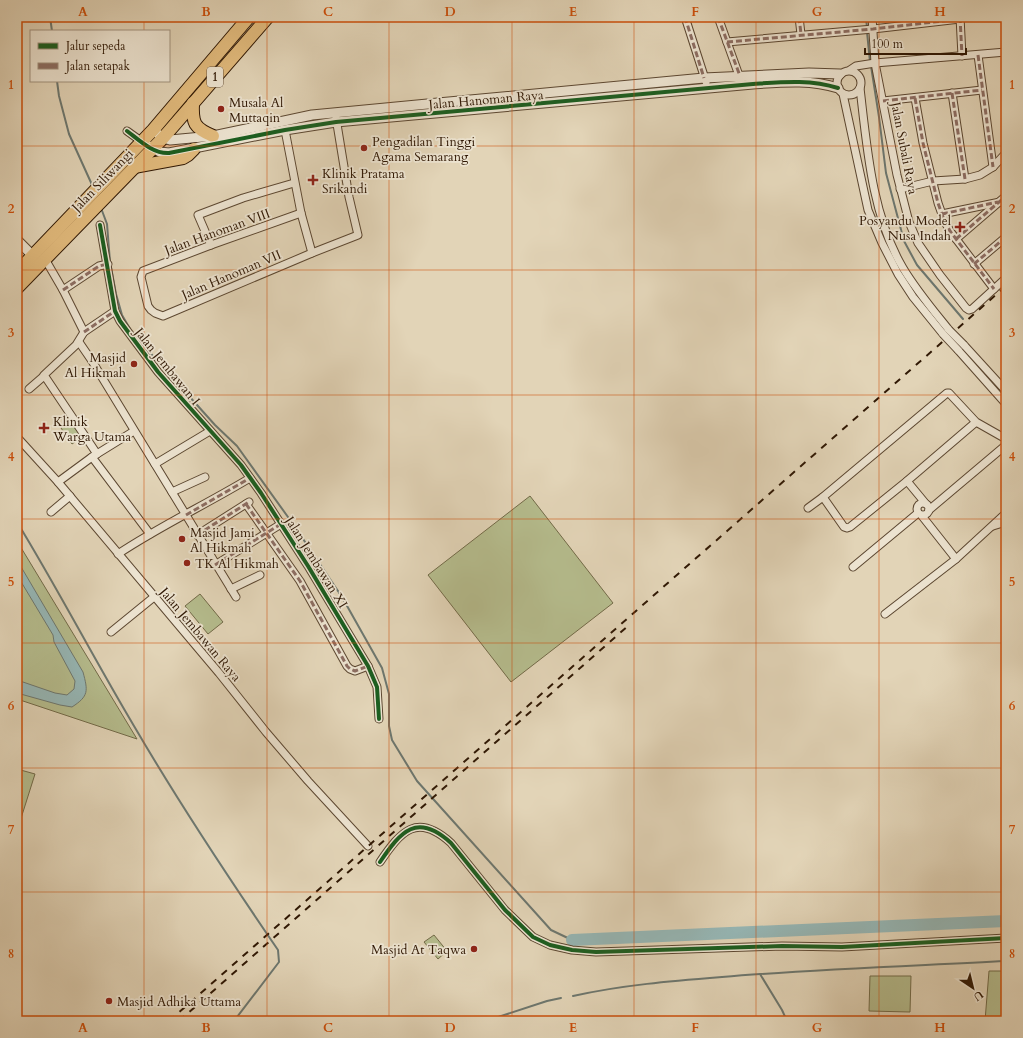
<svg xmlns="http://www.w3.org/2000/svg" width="1023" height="1038" font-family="Cardo,serif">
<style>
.green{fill:#b5bc8d;stroke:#726a48}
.water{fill:#96b7b6;stroke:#6d776f}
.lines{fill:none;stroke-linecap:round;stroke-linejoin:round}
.stream{stroke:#6d776f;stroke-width:2}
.river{stroke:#96b7b6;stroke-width:12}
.minor-casing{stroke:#5c4731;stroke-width:9}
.tertiary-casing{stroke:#5c4731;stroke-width:11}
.trunk-casing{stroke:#301804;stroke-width:14}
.minor{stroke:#ece3d0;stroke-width:7}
.tertiary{stroke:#ece3d0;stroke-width:9}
.trunk{stroke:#e1ba7c;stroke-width:12}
.rail{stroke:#301804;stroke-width:2;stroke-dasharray:7 7;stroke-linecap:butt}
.minor-bridge-casing{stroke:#5c4731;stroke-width:9;stroke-linecap:butt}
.minor-bridge{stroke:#ece3d0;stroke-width:7}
.quiet{stroke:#8d6e63;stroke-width:3;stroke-dasharray:6 3;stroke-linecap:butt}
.cycleway-casing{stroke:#ece3d0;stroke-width:6}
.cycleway{stroke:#1b5e20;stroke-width:4}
.grid{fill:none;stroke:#cc4f0b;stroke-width:1;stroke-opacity:0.55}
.poi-dot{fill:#8f2418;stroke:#ece3d0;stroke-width:1.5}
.labels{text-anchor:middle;stroke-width:3.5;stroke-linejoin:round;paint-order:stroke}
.shield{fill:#ece3d0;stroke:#685541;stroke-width:1}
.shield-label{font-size:12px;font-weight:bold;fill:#301804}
.street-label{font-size:13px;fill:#301804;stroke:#ece3d0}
.poi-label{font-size:13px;fill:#301804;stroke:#ece3d0;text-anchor:start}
.neatline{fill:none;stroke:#cc4f0b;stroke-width:1.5}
.grid-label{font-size:13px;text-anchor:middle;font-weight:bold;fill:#cc4f0b}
</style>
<rect width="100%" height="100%" fill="#e2d4b7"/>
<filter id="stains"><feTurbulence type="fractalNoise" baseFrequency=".005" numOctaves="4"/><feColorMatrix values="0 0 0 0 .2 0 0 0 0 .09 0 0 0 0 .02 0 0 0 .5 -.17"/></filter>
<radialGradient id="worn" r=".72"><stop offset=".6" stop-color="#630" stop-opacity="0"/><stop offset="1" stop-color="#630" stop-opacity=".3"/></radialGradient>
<g class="green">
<path d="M72,421l10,16 -10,7 -11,-16z"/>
<path d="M530,496l83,107 -102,79 -83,-107z"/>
<path d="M17,541l120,198 -120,-40z"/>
<path d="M200,594l23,28 -15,12 -23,-28z"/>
<path d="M17,769l18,5 -18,57z"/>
<path d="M434,935l13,16 -9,8 -14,-17z"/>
<path d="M989,971h17v50h-21z"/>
<path d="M870,976h41l-1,36 -41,-1z"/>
</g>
<path class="water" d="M17,560l66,112c5,19 6,24 -11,35l-12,-2 -43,-12v-11l3,-1 35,12 12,2 7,-6 1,-8 -21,-39 -1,-7 -36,-60z"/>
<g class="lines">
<g class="stream">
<path d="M50,17l2,14"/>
<path d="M866,17l1,11"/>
<path d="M867,32l3,30"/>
<path d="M871,66l8,51 7,56 18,68 13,24 46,54"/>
<path d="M57,81l2,15 10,38 24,53"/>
<path d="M101,208l6,16 3,38 6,32 6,21 8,14"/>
<path d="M135,336l80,89 22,21 56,78 49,73 40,71 7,26v32l3,14 25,41 134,149 21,10"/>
<path d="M17,522c41,67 77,137 117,204 45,77 94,151 144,224l1,12 -45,59"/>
<path d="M760,974l22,36 5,11"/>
<path d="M573,996c49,-11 99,-15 149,-19 95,-8 189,-11 284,-16"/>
<path d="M486,1021l61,-20 14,-3"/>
</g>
<path class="river" d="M572,940l434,-19"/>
<defs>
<g id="minor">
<path d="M685,17l21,65"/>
<path d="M718,17l23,64"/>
<path d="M799,17l2,17"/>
<path d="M872,17l3,46 22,112 12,47 9,21 22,32 26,33 3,2 3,-1 34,-31"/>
<path d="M960,17l2,39"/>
<path d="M727,42l146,-13 87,-10"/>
<path d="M978,55l15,112"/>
<path d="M850,70l6,-4 19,-3 131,-11"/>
<circle cx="849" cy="83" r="12"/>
<path d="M860,88c7,60 12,128 43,180 13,22 30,42 46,62"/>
<path d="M952,93l13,86"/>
<path d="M843,94l25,116 14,33 16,31 15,23 30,37"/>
<path d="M915,98l8,45 15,60 6,17 6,11 44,58"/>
<path d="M883,101l99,-11"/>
<path d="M285,130l16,83 11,40"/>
<path d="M127,131l14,10"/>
<path d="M900,189l33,-8 32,-2 15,-4 13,-8 13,-14"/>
<path d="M301,213l-90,32 -68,26 -2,6 7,29 3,4 4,3 8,3 149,-63 46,-18 -9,-38 -13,-79"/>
<path d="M942,214l58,-12"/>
<path d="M100,225l15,86 5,10 38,51 83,93 20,28 47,73 60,100 9,21 2,32"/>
<path d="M956,239l50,-43"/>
<path d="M211,245l-13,-30 45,-17 51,-15"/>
<path d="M45,259l18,31 21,42"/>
<path d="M974,264l32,-27"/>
<path d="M63,290l36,-24 9,-2"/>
<path d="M79,342l13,19 144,236"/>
<path d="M964,345l42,46"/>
<path d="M958,350l48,54"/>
<path d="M29,389l15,-13"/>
<path d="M976,422l-69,59 -57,46 -3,1 -3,-1 -21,-30 124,-104h2l27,29 30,17"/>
<path d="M17,437l41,45 161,191 47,59 42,49 60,65"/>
<path d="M97,454l-53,-79 32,-30 8,-13 31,-21"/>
<path d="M92,457l58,77"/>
<path d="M155,464l55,-33"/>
<path d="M907,481l19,23"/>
<path d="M58,482l34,-25 42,-26"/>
<path d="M172,492l33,-15"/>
<circle cx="923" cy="509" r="6"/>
<path d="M246,504l54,77 47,85 3,3 5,2 13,-5"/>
<path d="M808,508l15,-11"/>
<path d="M929,510l77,-65"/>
<path d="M51,512l19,-16"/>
<path d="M922,516l34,43"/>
<path d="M993,526l13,-4"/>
<path d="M197,535l52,-33"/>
<path d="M118,554c42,-28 89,-50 132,-76"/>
<path d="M215,565l66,-41"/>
<path d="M853,567l65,-54"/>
<path d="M231,589l29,-14"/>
<path d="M885,614l71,-55 50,-46"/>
<path d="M111,632l43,-35"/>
<path d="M380,862c21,-31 37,-50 71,-19l54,67 28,27 17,8 22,5 24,2 186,-6 60,1 164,-9"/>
</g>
<g id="tertiary">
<path d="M153,130l10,8 7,2 43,-4 99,-21 126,-12 266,-25 105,-5 31,1"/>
<path d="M149,146l11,6 9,1 116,-23 51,-8 417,-38c29,-2 57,-5 85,4"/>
<path d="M17,240l16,16"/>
</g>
<g id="trunk">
<path d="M193,103c-1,20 1,25 20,33"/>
<path d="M134,167l49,-9 5,-3 6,-6"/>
<path d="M17,272l136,-142 96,-113"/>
<path d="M17,288l146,-150 105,-121"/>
</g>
</defs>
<use href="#minor" class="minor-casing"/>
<use href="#tertiary" class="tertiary-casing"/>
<use href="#trunk" class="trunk-casing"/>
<use href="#minor" class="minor"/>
<use href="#tertiary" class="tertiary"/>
<use href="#trunk" class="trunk"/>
<g class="rail">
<path d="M169,1021l837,-735"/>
<path d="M179,1021l450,-396"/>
</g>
<defs>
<g id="minor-bridge">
<path d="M949,330l15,15"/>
<path d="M943,334l15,16"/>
</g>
</defs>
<use href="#minor-bridge" class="minor-bridge-casing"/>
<use href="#minor-bridge" class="minor-bridge"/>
<g class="quiet">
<path d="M685,17l19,61"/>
<path d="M718,17l22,59"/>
<path d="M799,17l2,17"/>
<path d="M960,17l2,39"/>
<path d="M727,42l146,-13 87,-10"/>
<path d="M978,55l15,112"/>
<path d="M952,93l13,86"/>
<path d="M915,98l8,45 15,60 6,17 6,11 44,58"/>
<path d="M883,101l99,-11"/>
<path d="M942,214l56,-12"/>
<path d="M956,239l50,-43"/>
<path d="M974,264l32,-27"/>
<path d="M63,290l36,-24 9,-2"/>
<path d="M84,332l31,-21v-3"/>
<path d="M246,504l54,77 47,85 3,3 5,2 13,-5"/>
<path d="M186,515l64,-37"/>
<path d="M197,535l52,-33"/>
<path d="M215,565l66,-41"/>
</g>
<defs>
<g id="cycleway">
<path d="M127,131c12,9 26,23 42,22l116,-23 51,-8 417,-38c29,-2 57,-5 85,4"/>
<path d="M100,225l15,86 5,10 38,51 83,93 20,28 47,73 60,100 9,21 2,32"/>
<path d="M380,862c21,-31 37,-50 71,-19l54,67 28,27 17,8 22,5 24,2 186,-6 60,1 164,-9"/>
</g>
</defs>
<use href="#cycleway" class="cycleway-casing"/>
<use href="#cycleway" class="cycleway"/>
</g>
<path class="grid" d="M144,17v14M267,17v1004M389,17v1004M512,17v1004M634,17v1004M756,17v1004M879,17v1004M144,81v940M17,146h989M17,270h989M17,395h989M17,519h989M17,643h989M17,768h989M17,892h989"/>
<g class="poi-dot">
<circle cx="221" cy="109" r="4"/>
<circle cx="364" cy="148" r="4"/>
<path d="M311 174h4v4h4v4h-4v4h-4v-4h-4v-4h4z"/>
<path d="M958 221h4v4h4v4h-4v4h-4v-4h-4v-4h4z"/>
<circle cx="134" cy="364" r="4"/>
<path d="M42 422h4v4h4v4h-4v4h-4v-4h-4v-4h4z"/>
<circle cx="182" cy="539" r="4"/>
<circle cx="187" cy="563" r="4"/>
<circle cx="474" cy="949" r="4"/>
<circle cx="109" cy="1001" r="4"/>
</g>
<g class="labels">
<rect class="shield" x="207" y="67" width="16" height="20" rx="3"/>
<g class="shield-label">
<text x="215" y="81">1</text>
</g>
<g class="street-label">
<text transform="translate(486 99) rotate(-5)" y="5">Jalan Hanoman Raya</text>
<text transform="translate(905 148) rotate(79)" y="5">Jalan Subali Raya</text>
<text transform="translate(102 180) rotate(-46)" y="5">Jalan Siliwangi</text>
<text transform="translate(217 231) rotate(-20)" y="5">Jalan Hanoman VIII</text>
<text transform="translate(231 274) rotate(-23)" y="5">Jalan Hanoman VII</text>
<text transform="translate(168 366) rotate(51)" y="5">Jalan Jembawan I</text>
<text transform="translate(317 562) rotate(58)" y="5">Jalan Jembawan XI</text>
<text transform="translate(201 634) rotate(50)" y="5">Jalan Jembawan Raya</text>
</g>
<g class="poi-label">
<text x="229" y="107">Musala Al<tspan x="229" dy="15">Muttaqin</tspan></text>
<text x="372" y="146">Pengadilan Tinggi<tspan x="372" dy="15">Agama Semarang</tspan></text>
<text x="322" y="178">Klinik Pratama<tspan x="322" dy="15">Srikandi</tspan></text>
<text x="951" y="225" text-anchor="end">Posyandu Model<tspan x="951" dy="15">Nusa Indah</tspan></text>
<text x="126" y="362" text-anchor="end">Masjid<tspan x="126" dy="15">Al Hikmah</tspan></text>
<text x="53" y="426">Klinik<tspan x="53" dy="15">Warga Utama</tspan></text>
<text x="190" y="537">Masjid Jami<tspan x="190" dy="15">Al Hikmah</tspan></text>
<text x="195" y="568">TK Al Hikmah</text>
<text x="466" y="954" text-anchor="end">Masjid At Taqwa</text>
<text x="117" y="1006">Masjid Adhika Uttama</text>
</g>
</g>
<rect width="1023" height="1038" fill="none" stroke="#e2d4b7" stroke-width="44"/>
<rect x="30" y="30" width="140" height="52" fill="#ece3d0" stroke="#a1927e"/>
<rect x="38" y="43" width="20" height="6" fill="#1b5e20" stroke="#a1927e"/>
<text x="66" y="50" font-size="12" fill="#301804">Jalur sepeda</text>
<rect x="38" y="63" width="20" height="6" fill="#8d6e63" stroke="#a1927e"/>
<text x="66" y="70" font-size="12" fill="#301804">Jalan setapak</text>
<g transform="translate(973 988) rotate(145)" stroke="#ece3d0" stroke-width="3" paint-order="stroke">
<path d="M0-3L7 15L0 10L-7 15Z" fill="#301804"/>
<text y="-6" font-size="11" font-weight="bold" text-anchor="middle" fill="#301804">U</text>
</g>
<path d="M865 48v6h101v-6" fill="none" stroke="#301804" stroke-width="2"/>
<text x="871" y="48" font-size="12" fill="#301804" stroke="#ece3d0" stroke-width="3" paint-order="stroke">100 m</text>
<rect x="22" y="22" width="979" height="994" class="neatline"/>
<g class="grid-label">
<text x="83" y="16">A</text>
<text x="206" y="16">B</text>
<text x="328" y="16">C</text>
<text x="450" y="16">D</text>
<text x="573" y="16">E</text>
<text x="695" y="16">F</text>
<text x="817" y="16">G</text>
<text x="940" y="16">H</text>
<text x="11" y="89">1</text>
<text x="1012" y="89">1</text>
<text x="11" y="213">2</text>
<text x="1012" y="213">2</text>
<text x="11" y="337">3</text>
<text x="1012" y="337">3</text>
<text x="11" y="461">4</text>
<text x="1012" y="461">4</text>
<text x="11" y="586">5</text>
<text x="1012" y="586">5</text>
<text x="11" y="710">6</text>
<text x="1012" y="710">6</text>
<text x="11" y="834">7</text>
<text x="1012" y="834">7</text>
<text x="11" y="958">8</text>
<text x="1012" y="958">8</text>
<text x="83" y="1032">A</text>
<text x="206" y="1032">B</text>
<text x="328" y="1032">C</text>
<text x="450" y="1032">D</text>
<text x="573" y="1032">E</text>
<text x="695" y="1032">F</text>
<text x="817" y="1032">G</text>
<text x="940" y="1032">H</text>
</g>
<rect width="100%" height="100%" filter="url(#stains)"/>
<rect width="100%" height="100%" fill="url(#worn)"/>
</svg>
